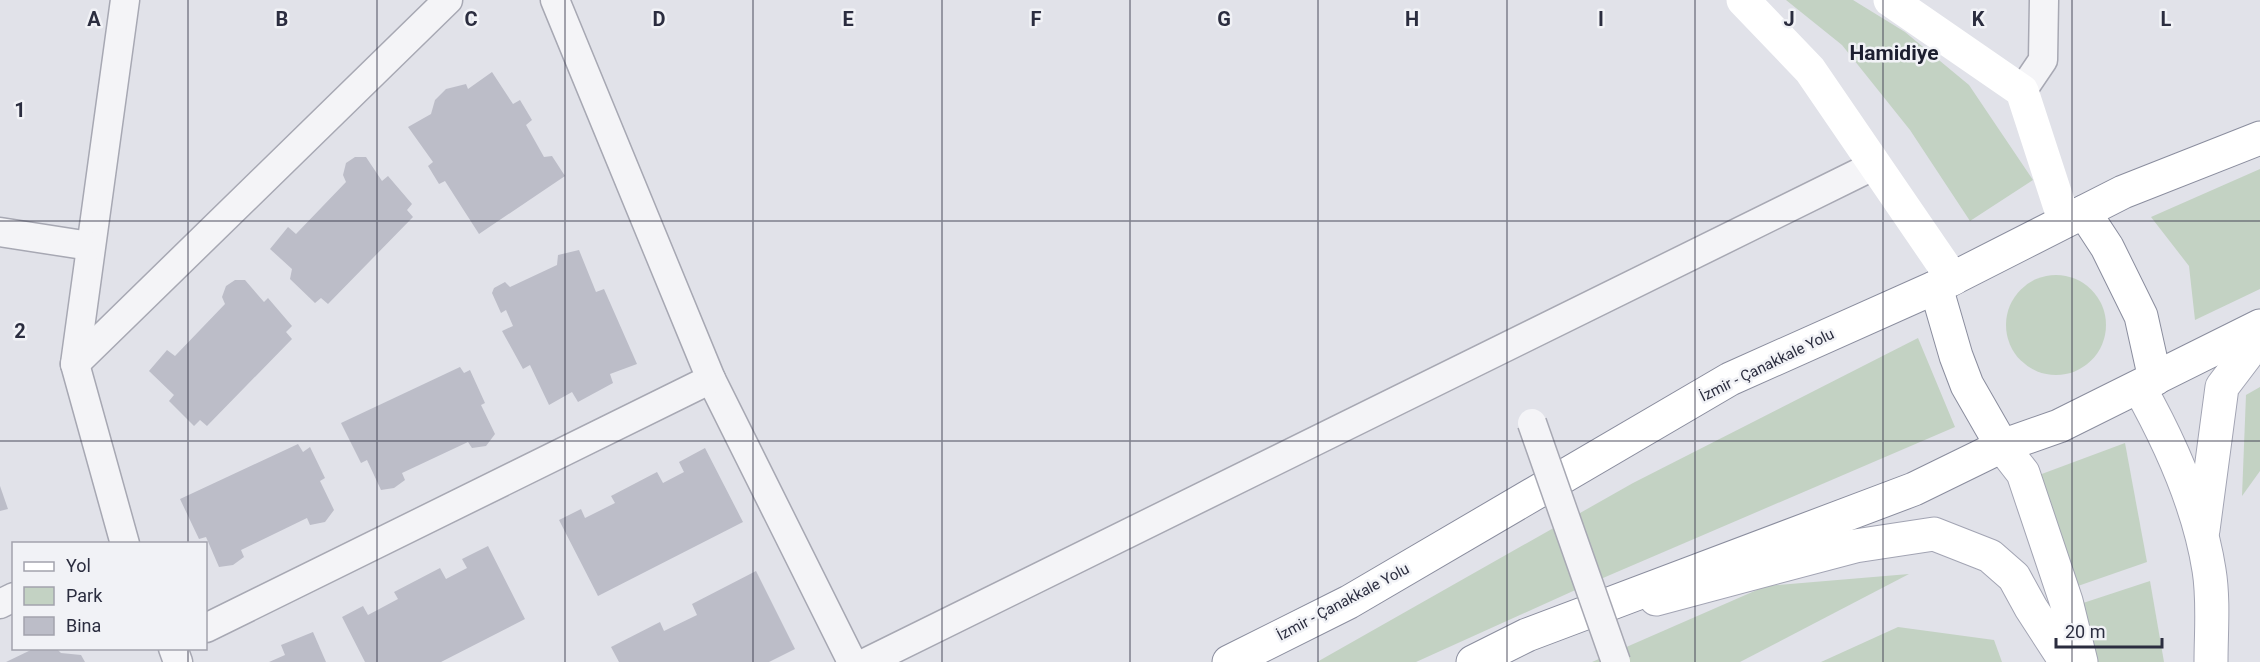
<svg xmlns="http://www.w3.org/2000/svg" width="2260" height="662" font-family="Roboto,sans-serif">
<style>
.green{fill:#c3d2c3}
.building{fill:#bcbdc8}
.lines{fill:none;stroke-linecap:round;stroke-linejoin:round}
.street-casing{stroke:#a7a8b3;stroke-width:31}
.primary-casing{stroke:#a2a4b3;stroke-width:35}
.highway-casing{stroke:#8a8d9e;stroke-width:35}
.street{stroke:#f4f4f7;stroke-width:28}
.secondary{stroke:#fff;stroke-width:33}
.primary{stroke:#fff;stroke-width:33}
.highway{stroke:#fff;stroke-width:33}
.street-bridge-casing{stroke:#a7a8b3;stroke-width:31;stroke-linecap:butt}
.street-bridge{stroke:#f4f4f7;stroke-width:28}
.grid{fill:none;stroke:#2b2d3f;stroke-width:1.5;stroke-opacity:0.55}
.labels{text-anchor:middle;stroke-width:5;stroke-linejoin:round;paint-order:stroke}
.street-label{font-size:15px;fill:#2b2d3f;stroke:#f1f2f6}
.district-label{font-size:21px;font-weight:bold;fill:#1d1f30;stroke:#f1f2f6}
.grid-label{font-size:20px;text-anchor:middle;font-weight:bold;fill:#2b2d3f;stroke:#f1f2f6;stroke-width:5;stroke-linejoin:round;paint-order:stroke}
</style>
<rect width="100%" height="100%" fill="#e1e2e9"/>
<g class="green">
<path d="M1786,0h67l52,32 64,53 64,95 -63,41 -60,-91 -68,-85z"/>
<path d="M2260,169v120l-65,31 -6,-54 -38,-49z"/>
<circle cx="2056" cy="325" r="50"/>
<path d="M1918,338l37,89 -373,160 -166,75h-99l316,-179z"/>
<path d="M2260,387v84l-18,25 4,-101z"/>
<path d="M2125,443l22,119 -72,25 -36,-112z"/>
<path d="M1909,574l-169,88h-148l174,-76z"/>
<path d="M2150,581l14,81h-66l-18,-58z"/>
<path d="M1898,627l96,13 8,22h-181z"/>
</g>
<g class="building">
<path d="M492,72l21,32 7,-4 12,20 -6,5 18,32 8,-1 13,20 -86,58 -34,-53 -6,3 -11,-18 5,-4 -25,-35 23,-13 4,-14 11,-11 20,-5 2,5z"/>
<path d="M355,157h11l16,24 6,-5 24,28 -5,6 6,7 -85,87 -7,-6 -6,5 -25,-24 2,-10 -22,-20 18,-22 8,7 50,-52 -3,-7 3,-12z"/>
<path d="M579,250l17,42 8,-3 33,75 -27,10 3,9 -35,19 -6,-10 -23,13 -19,-40 -7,4 -21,-38 11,-5 -7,-16 -5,3 -9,-20 2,-5 11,-6 5,5 47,-22 1,-10z"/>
<path d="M235,280h10l19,22 4,-4 24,28 -6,6 6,7 -85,87 -7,-6 -6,6 -25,-25 5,-6 -25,-24 18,-21 8,6 50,-52 -3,-7 4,-11z"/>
<path d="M460,367l4,6 6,-3 15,33 -4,2 14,29 -9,12 -14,2 -4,-6 -66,31 3,7 -11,8 -13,2 -14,-30 -6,3 -20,-40z"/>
<path d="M298,444l5,8 7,-5 15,31 -5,3 14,29 -9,12 -15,3 -3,-7 -66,32 3,7 -11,8 -14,2 -13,-30 -7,2 -19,-40z"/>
<path d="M705,448l38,74 -145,74 -39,-76 22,-11 4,9 30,-15 -4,-7 46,-24 6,11 21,-11 -5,-10z"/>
<path d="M0,486l8,23 -8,2z"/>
<path d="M488,546l37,73 -84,43h-76l-23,-45 21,-11 5,9 30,-16 -4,-7 46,-24 6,11 21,-11 -5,-9z"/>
<path d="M756,571l39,78 -26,13h-150l-8,-15 49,-25 4,9 33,-16 -5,-11z"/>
<path d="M313,632l13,30h-57l16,-7 -4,-10z"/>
<path d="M35,648h21l5,5 20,2 4,7h-79z"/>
</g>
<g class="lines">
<defs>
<g id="street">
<path d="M125,0l-50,364 50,180"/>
<path d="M2022,91l21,-31 1,-60"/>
<path d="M0,232l90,14"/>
<path d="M75,364l373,-364"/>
<path d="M711,379l141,283"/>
<path d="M0,604l14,-7"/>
<path d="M206,628l505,-249 -156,-379"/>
<path d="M173,648l5,14"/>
<path d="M867,662l1008,-497"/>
</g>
<g id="primary">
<path d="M2139,387c32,57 60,119 70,183 5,30 2,62 2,92"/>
<path d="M2002,446l21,27 43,128 15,61"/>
<path d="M2203,530l19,-143 28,-37 10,-7"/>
<path d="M1656,599l199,-53 79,-12 56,22 24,21 17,31 35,54"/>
</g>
<g id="highway">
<path d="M2084,212l23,35 34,69 14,63"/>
<path d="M1936,287l20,69 11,29 35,61"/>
<path d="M1229,662l120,-60 381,-223 206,-92 187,-95 137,-54"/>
<path d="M1473,662l54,-27 387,-146 88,-43 57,-20 201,-100"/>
</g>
</defs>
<use href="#street" class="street-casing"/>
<use href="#primary" class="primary-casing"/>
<use href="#highway" class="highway-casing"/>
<use href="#street" class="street"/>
<g class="secondary">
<path d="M1743,0l67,70 143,209"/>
<path d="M1890,0l132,91 42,129"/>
</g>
<use href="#primary" class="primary"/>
<use href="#highway" class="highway"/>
<defs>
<path id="street-bridge" d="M1532,423l84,239"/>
</defs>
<use href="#street-bridge" class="street-bridge-casing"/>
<use href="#street-bridge" class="street-bridge"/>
</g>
<path class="grid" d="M188,0v544M377,0v662M565,0v662M753,0v662M942,0v662M1130,0v662M1318,0v662M1507,0v662M1695,0v662M1883,0v662M2072,0v662M0,221h2260M0,441h2260M188,648v14"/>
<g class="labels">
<g class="street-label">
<text transform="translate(1767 365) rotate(-26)" y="5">İzmir - Çanakkale Yolu</text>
<text transform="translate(1343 602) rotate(-28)" y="5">İzmir - Çanakkale Yolu</text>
</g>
<g class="district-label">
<text x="1894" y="60">Hamidiye</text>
</g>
</g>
<g class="grid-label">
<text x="94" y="26">A</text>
<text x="282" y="26">B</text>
<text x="471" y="26">C</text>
<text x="659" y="26">D</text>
<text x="848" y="26">E</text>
<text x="1036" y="26">F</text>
<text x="1224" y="26">G</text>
<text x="1412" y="26">H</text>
<text x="1601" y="26">I</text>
<text x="1789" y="26">J</text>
<text x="1978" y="26">K</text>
<text x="2166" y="26">L</text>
<text x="20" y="117">1</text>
<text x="20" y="338">2</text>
</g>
<rect x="12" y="542" width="195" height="108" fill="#f1f2f6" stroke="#a2a3ad" stroke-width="1.5"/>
<rect x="24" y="562" width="30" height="9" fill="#ffffff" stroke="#a2a3ad" stroke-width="1.5"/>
<text x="66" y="572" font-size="18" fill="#2b2d3f">Yol</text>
<rect x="24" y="587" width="30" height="18" fill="#c3d2c3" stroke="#a2a3ad" stroke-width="1.5"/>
<text x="66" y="602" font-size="18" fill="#2b2d3f">Park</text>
<rect x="24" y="617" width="30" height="18" fill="#bcbdc8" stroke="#a2a3ad" stroke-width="1.5"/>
<text x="66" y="632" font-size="18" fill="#2b2d3f">Bina</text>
<path d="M2056 638v9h106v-9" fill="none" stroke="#2b2d3f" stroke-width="3"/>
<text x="2065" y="638" font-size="18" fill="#2b2d3f" stroke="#f1f2f6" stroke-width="4.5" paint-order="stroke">20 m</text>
</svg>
